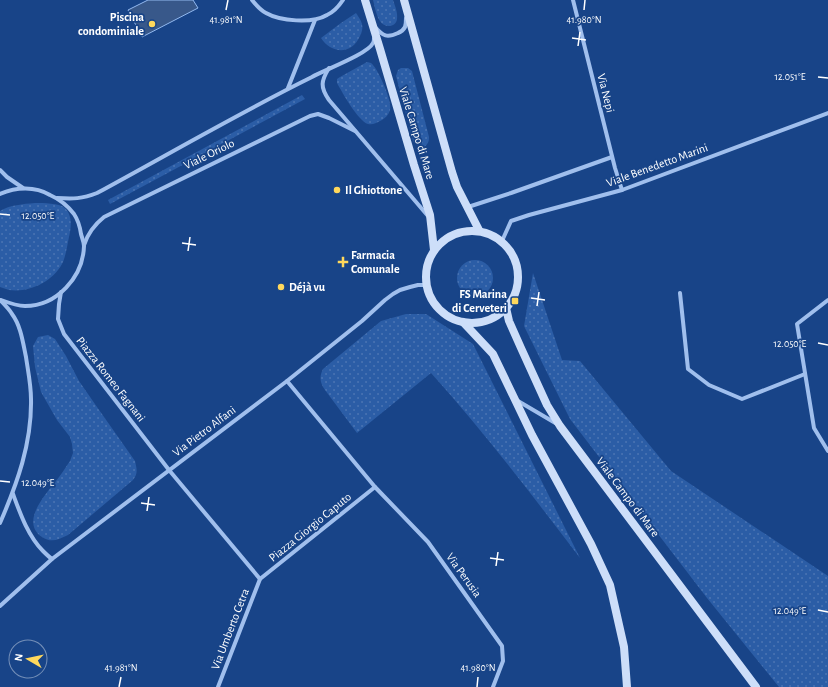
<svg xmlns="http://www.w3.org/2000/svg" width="828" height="687" font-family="'Alegreya Sans',sans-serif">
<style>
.grass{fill:url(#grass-dots)}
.water{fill:#38588a;stroke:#92b9f0}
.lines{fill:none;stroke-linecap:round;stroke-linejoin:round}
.street{stroke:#a0bfed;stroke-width:4}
.secondary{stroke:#cddef9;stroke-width:8}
.ticks{fill:none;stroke:#fff;stroke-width:1.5}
.poi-dot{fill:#ffd85c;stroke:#184488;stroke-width:1.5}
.labels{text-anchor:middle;stroke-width:3.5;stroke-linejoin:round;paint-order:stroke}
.poi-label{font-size:12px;font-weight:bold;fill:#fff;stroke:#184488;text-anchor:start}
.street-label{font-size:12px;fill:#fff;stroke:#184488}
.ticks-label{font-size:10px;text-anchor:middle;fill:#fff;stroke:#184488;stroke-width:3.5;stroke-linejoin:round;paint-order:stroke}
</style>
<defs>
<pattern id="grass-dots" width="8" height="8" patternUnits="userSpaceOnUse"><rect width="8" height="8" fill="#2b5da6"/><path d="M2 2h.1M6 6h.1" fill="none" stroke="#4b75b3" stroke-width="1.8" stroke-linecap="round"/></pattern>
</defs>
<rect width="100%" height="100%" fill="#184488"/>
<g class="grass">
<path d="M373,0h20c2,6 5,13 4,19 -1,9 -13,9 -17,2 -4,-6 -5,-14 -7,-21z"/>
<path d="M356,13c2,3 5,7 6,11 1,4 0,8 -2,12 -8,19 -29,18 -39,2l20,-15z"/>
<path d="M367,62l4,1c7,5 22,40 19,47 -1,5 -6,9 -10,11 -4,2 -7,4 -12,3 -10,-3 -26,-32 -31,-41v-4l3,-2z"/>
<path d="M401,68h7l4,3 1,4 16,62c0,5 -1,7 -5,10l-6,-1 -5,-5 -17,-65 2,-6z"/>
<path d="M302,95l3,4 -195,105 -2,-4z"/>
<path d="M35,203c8,0 24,0 30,5 8,8 6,20 4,29 -2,9 -3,19 -7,27 -10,18 -33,29 -53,26 -3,-1 -6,-2 -9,-3v-76c10,-6 23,-7 35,-8z"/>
<circle cx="475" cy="278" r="18"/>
<path d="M533,273l29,87 18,1 91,110 157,105v111h-49l-72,-89 -137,-179 -46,-93z"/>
<path d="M406,314h20l47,30 107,214c-48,-63 -96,-126 -149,-185l-74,60 -32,-43c-5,-7 -6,-13 -2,-21l58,-48z"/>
<path d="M48,335l7,4 11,17 13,25 18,26 38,54c2,9 3,12 -2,19l-65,55c-10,5 -17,8 -26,2 -22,-15 3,-42 14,-56 5,-6 9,-13 14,-20l3,-8 -1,-9 -2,-7 -13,-17 -16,-28 -6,-25 -2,-21 5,-9z"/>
</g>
<path class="water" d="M148,0h45l5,8 -56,29 -14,-27z"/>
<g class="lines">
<g class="street">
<path d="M252,0c4,5 8,10 14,13 14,8 46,11 61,2 7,-3 12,-9 16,-15"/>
<path d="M573,0l42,168 7,22"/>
<path d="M376,28c7,8 11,10 22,5 3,-1 5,-2 7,-6 1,-3 1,-6 1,-9"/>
<path d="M329,68c-8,13 -9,19 0,32l99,116"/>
<path d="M288,88l27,-68"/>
<path d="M0,170l7,7 16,11"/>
<path d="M0,194c16,-7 35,-8 50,1 9,4 18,11 24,19 4,6 6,13 7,20 1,4 3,8 3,12 -1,31 -27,60 -59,60 -8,0 -16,-3 -24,-6"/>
<path d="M57,198c16,1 25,1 40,-5 72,-39 142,-80 215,-116 12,-7 56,-23 61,-34 1,-1 1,-4 1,-5"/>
<path d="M468,207l43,-14 101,-36"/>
<path d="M502,241l9,-20 18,-6 93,-25 206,-77"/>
<path d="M84,245c4,-12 10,-20 20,-28l206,-101 8,-2 11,4 26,13"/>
<path d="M61,292l-2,12 -1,15 6,15 105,136 91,109"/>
<path d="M680,293l8,76 21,16 33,14 63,-25"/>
<path d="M0,300c4,4 9,9 12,14 9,12 11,29 14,43 2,14 5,28 5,42 1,44 -14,85 -31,124"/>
<path d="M828,300l-31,24 17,104 14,23"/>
<path d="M518,401l39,23"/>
<path d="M375,487l53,55 74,104 1,15 -10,26"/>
<path d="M13,494c7,19 15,42 30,57 3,3 6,6 9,8"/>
<path d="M0,606l52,-47 235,-178 75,-60 23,-21 8,-6 7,-4 10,-3 8,-2h9"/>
<path d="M218,687l42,-108 115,-92 -88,-106"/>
</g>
<g class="secondary">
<path d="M365,0l15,49 34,116 16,50 4,35"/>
<path d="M404,0l48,172 5,15 22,43"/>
<circle cx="472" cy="277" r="46"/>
<path d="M506,308l3,13 12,27 26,57 13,21 196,261"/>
<path d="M463,322l30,32 39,81 59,109 19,41 14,62 3,40"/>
</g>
</g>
<path class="ticks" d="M226,10l2,-10M584,10l1,-10M572,38l14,2M578,46l2,-14M818,77l10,1M0,214l10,1M182,243l14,2M188,251l2,-14M531,298l14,2M537,306l2,-14M818,343l10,2M0,481l10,1M141,503l14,2M147,511l2,-14M490,558l14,2M496,566l2,-14M818,610l10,2M119,687l2,-10M477,687l1,-10"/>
<g class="poi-dot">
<circle cx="152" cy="24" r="4"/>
<circle cx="337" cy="190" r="4"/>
<path d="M341 256h4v4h4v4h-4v4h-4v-4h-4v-4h4z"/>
<circle cx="281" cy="287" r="4"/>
<rect x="511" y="297" width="8" height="8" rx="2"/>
</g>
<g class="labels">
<g class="poi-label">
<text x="144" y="21" text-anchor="end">Piscina<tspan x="144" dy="14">condominiale</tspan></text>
<text x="345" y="194">Il Ghiottone</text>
<text x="351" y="259">Farmacia<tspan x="351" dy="14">Comunale</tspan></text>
<text x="289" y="291">Déjà vu</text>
<text x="507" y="298" text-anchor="end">FS Marina<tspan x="507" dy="14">di Cerveteri</tspan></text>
</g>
<g class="street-label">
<text transform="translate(606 93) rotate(76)" y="4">Via Nepi</text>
<text transform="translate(417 133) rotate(73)" y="4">Viale Campo di Mare</text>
<text transform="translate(209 154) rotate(-26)" y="4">Viale Oriolo</text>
<text transform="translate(657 165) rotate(-20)" y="4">Viale Benedetto Marini</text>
<text transform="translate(111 379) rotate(52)" y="4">Piazza Romeo Fagnani</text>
<text transform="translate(204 431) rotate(-37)" y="4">Via Pietro Alfani</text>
<text transform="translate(628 497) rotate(53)" y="4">Viale Campo di Mare</text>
<text transform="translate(310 527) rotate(-39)" y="4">Piazza Giorgio Caputo</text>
<text transform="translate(464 575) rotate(54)" y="4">Via Perusia</text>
<text transform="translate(230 629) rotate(-69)" y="4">Via Umberto Cetra</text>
</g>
</g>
<g class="ticks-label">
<text x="226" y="23">41.981°N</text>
<text x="584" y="23">41.980°N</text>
<text x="790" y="80">12.051°E</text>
<text x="38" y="219">12.050°E</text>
<text x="790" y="347">12.050°E</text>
<text x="38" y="486">12.049°E</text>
<text x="790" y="614">12.049°E</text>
<text x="121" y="671">41.981°N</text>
<text x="478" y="671">41.980°N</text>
</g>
<g transform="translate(28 659) rotate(279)"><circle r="19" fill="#184488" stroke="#748fb8"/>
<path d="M0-3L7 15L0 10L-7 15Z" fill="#ffd85c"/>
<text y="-6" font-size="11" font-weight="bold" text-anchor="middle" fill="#ffffff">N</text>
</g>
</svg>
